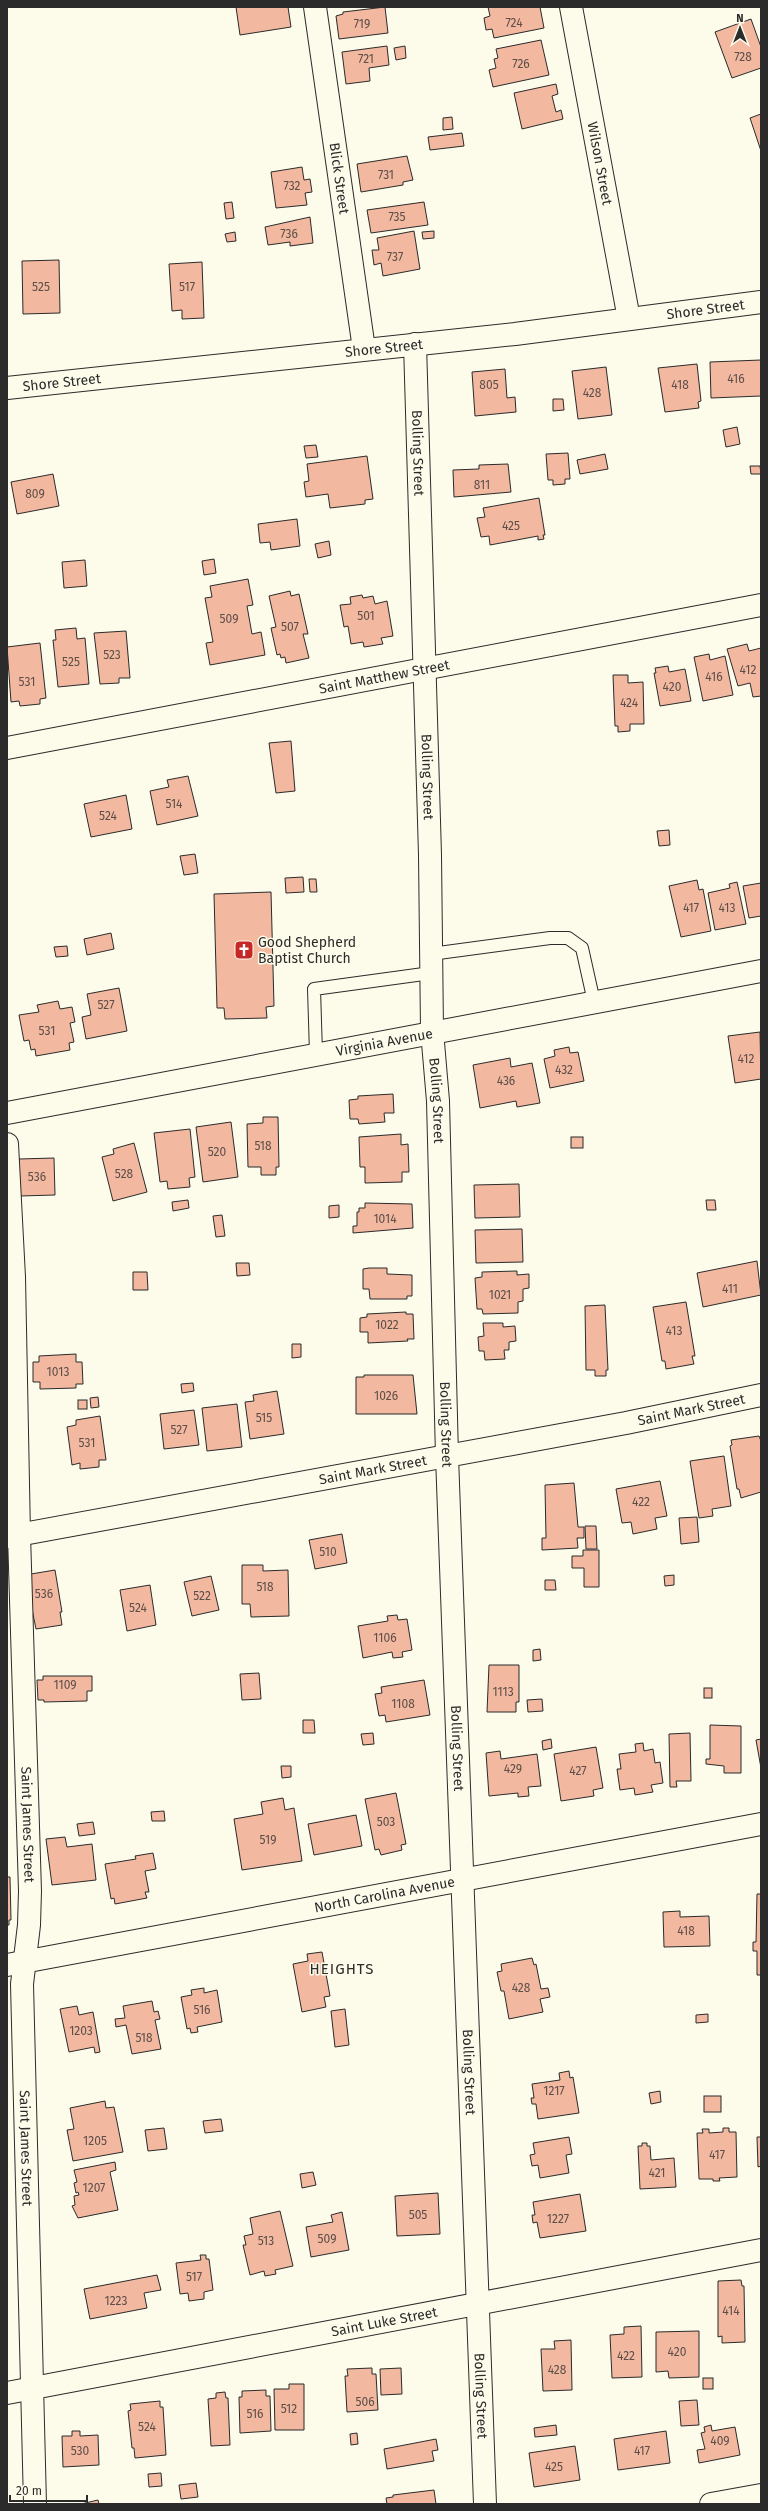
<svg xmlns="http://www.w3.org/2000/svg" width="768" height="2511" font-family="'Fira Sans',sans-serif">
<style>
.building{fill:#f2b8a0;stroke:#2b2b2b}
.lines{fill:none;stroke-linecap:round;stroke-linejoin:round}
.lane-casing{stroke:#2b2b2b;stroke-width:14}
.street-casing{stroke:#2b2b2b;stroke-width:24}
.secondary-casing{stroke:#2b2b2b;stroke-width:24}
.lane{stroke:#fdfbea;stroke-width:12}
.street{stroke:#fdfbea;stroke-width:22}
.secondary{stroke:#fdfbea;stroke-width:22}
.labels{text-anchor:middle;stroke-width:3;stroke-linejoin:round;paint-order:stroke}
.number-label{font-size:12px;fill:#5d4e48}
.street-label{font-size:14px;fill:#2b2b2b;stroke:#fdfbea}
.poi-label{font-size:14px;fill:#2b2b2b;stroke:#fdfbea;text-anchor:start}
.neighbourhood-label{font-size:15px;letter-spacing:1px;fill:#2b2b2b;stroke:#fdfbea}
</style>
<rect width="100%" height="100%" fill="#fdfbea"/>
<g class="building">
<path d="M236,7h52l3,20 -51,8z"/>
<path d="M385,7l3,26 -49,6 -3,-23 7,-2v-2z"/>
<path d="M488,7h52l4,21 -50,10 -2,-9 -6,1 -2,-12 6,-2z"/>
<path d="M751,19l10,28v21l-29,10 -17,-46z"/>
<path d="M541,40l8,35 -56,12 -4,-17 7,-2 -2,-9 4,-1 -2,-9z"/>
<path d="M387,46l2,19 -20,3 1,13 -24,3 -4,-32z"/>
<path d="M405,46l1,12 -10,2 -2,-12z"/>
<path d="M556,84l2,10 -6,2 4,16 5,-2 2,9 -41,10 -8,-36z"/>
<path d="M761,114v37l-11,-33z"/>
<path d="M452,117l1,12 -10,1v-12z"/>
<path d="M462,133l2,13 -34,4 -2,-13z"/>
<path d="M407,156l6,24 -10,2v3l-42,7 -4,-28z"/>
<path d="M302,167l2,13 6,-1 2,13 -7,1 2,12 -31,3 -5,-36z"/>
<path d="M232,202l2,16 -8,1 -2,-16z"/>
<path d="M424,202l4,23 -57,8 -4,-23z"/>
<path d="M310,217l3,26 -23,3v-4l-22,3 -3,-18z"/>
<path d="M414,231l6,38 -37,7 -2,-13 -7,2 -2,-15h7l-2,-12z"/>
<path d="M434,231v7l-11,1 -1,-7z"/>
<path d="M235,232l1,9 -9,1 -2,-8z"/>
<path d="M59,260l1,53 -37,1 -1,-53z"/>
<path d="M202,262l2,56 -22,1v-9l-10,1 -3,-47z"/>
<path d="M761,360v36l-50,2 -1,-36z"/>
<path d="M697,364l4,37 -3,1 1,6 -34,4 -7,-44z"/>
<path d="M606,367l6,48 -34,4 -6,-48z"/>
<path d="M505,369l2,29 8,-1 1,15 -41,4 -3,-44z"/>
<path d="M553,399h10l1,11 -11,1z"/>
<path d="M737,427l3,17 -14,3 -3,-17z"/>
<path d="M316,445l2,12 -12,1 -2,-12z"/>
<path d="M568,453l2,26h-5v5l-12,1v-5h-5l-2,-26z"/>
<path d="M605,454l3,15 -28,5 -3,-14z"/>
<path d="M367,456l6,43 -8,1v4l-35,4 -2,-14 -22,3 -2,-15 5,-1 -2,-17z"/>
<path d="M508,464l3,28 -57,5 -1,-27 26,-1v-4z"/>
<path d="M750,466h10l1,8h-10z"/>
<path d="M53,474l6,32 -42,8 -6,-32z"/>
<path d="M539,498l6,37h-2l1,4 -6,1v-4l-48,9 -1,-9 -8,1 -4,-19 8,-1 -2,-9z"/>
<path d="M297,519l3,27 -29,4 -1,-8 -10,1 -2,-19z"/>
<path d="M329,541l2,14 -13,3 -3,-14z"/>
<path d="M214,559l2,14 -12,2 -2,-14z"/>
<path d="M85,560l2,26 -23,2 -2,-26z"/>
<path d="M248,579l5,26 -6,1 5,28 9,-2 4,23 -55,10 -4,-22 7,-1 -8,-44 7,-1 -2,-11z"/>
<path d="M290,591l1,5 8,-2 9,40h-5l6,24 -23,5 -1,-6 -4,1 -1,-4 -3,1 -6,-27 5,-1 -7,-31z"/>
<path d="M362,595l1,3 10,-2 2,8 12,-3 6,35 -12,2 2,6 -19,3 -1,-5 -12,2 -3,-18 -4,1 -4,-22 11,-1 -1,-7z"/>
<path d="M76,628l1,11 8,-1 4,46 -31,3 -5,-47h3l-1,-10z"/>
<path d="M126,631l4,47h-11v5l-19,1 -6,-51z"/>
<path d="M40,643l6,55 -6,1v5l-20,2 -1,-5 -8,1 -4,-55z"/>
<path d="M747,644l2,7 12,-3v48l-8,1 -3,-14 -12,3 -11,-37z"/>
<path d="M709,654l1,6 15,-4 8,39 -30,6 -9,-44z"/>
<path d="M668,666l1,6 16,-3 6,32 -31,5 -6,-33h2l-1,-5z"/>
<path d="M613,675h15v8l15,-1 1,42h-14v7l-12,1v-6h-3z"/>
<path d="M291,741l4,50 -19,2 -7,-50z"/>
<path d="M188,776l10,40 -41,9 -7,-34 19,-4 -2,-7z"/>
<path d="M126,795l6,34 -41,8 -7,-33z"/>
<path d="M669,830l1,15 -11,1 -2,-15z"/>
<path d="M195,854l3,19 -14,2 -4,-19z"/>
<path d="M303,877l1,15 -18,1 -1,-15z"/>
<path d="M309,879h7l1,13h-7z"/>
<path d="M697,880l2,10 4,-1 8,42 -30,6 -12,-51z"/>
<path d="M737,882l9,42 -31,6 -7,-37 22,-5 -1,-4z"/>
<path d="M761,883v33l-12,2 -6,-32z"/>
<path d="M271,892l3,114 -8,1 1,11 -42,1 -1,-11h-7l-3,-114z"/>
<path d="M111,933l3,16 -27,6 -3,-16z"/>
<path d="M67,946l1,10 -12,1 -2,-10z"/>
<path d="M119,988l8,43 -41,8 -4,-22 9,-2 -4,-21z"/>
<path d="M58,1001l2,8 12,-2 3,15 -5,1 4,19 -5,1 1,7 -34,6 -1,-7 -4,1 -2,-10 -5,1 -5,-26 20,-3 -2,-7z"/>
<path d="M760,1032l1,47 -26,4 -7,-47z"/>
<path d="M569,1047l1,6 8,-1 6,29 -34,7 -6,-29 11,-3 -1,-6z"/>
<path d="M510,1058l1,9 21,-4 8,40 -23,4 -1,-6 -36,7 -7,-43z"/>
<path d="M393,1094l1,19h-10l1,9 -26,2 -1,-5h-8l-1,-19 9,-1v-3z"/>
<path d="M263,1117h15l1,50h-3v8h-15v-8h-13l-1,-43 16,-1z"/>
<path d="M231,1122l7,55 -35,5 -7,-55z"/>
<path d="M190,1129l5,48 -6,1 1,9 -22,2 -1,-8 -7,1 -6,-49z"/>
<path d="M401,1134v11l7,-1 1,28h-7v10l-37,1v-16h-5l-1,-30z"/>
<rect x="571" y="1137" width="12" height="11"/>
<path d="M134,1143l13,49 -34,9 -11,-44 12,-3 -1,-5z"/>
<path d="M54,1158l1,37 -35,1 -1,-37z"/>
<path d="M519,1184l1,33 -45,1 -1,-33z"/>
<path d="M188,1200l1,8 -16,3 -1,-9z"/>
<path d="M706,1200h9l1,10h-9z"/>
<path d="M365,1203l47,1 1,24 -60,5v-7h4v-14h2v-4h6z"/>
<path d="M339,1205v12l-10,1v-12z"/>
<path d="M222,1215l3,21 -9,1 -3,-21z"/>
<path d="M522,1229l1,33 -47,1 -1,-33z"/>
<path d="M757,1261l4,34 -58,12 -6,-34z"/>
<path d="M236,1263h13l1,12 -13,1z"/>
<path d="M369,1268h18v6l25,1v21h-5v3h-37l-1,-10h-6v-20z"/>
<path d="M517,1271v4l12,-1v14l-6,1v12l-5,1v11l-35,1 -1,-5h-5l-2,-31 7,-1v-5z"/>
<path d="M133,1272h14l1,18h-15z"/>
<path d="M686,1302l9,54h-3l2,8 -28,5 -1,-8h-3l-9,-54z"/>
<path d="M605,1305l3,65h-2v6h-11v-6h-9l-1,-64z"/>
<path d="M406,1312v2h7l1,25h-7l1,2 -40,2v-11h-8v-14l7,-1v-3z"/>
<path d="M483,1323h20v4l12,-1 1,15 -7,1v8h-5l1,9 -20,1 -1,-9h-5l-1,-14 6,-1z"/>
<path d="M292,1344h9v13l-9,1z"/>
<path d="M76,1354v8h6l1,22h-7v4l-36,1v-7h-7v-20h6v-6z"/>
<path d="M364,1375h49l4,39h-61v-37h8z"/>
<path d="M193,1383l1,8 -12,2 -1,-9z"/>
<path d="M277,1391l7,43 -34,5 -5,-37 9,-1 -1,-6z"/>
<path d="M98,1397l1,10 -8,1 -1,-10z"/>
<rect x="78" y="1400" width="9" height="9"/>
<path d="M237,1404l5,43 -35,4 -5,-43z"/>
<path d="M194,1410l5,35 -35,4 -4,-35z"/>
<path d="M100,1416l6,44h-7v7l-19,2v-6l-8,2 -5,-38 9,-2v-5z"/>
<path d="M759,1436l2,5v51l-20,6 -2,-9h-2l-7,-43 2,-1 -1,-5z"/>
<path d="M724,1456l7,50 -19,3 1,7 -14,2 -9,-57z"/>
<path d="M660,1481l7,35 -12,2 2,11 -24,5 -2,-12 -9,1 -6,-34z"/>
<path d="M574,1483l4,44h6v11h-7l1,10 -36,2v-12h4l-1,-53z"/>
<path d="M697,1517l2,25 -18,2 -2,-26z"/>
<path d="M585,1526h11l1,23h-11z"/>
<path d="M342,1534l5,29 -32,6 -6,-29z"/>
<path d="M583,1550h16v37h-15v-19h-12v-12h11z"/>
<path d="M242,1565h21v6l25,-1 1,46 -38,1 -1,-13h-8z"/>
<path d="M55,1570l7,42h-2l2,13 -26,4 -11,-54z"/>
<path d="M674,1575v10l-9,1 -1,-10z"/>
<path d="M211,1576l8,34 -27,6 -8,-34z"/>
<path d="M545,1580h10l1,10h-11z"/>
<path d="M150,1585l6,40 -29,6 -7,-41z"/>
<path d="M397,1615l1,5 9,-1 5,31 -10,2 1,5 -10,1 -1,-6 -29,6 -5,-32 30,-5 -1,-5z"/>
<path d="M540,1649l1,11 -8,1v-11z"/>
<path d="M489,1665h30v37h-3v10h-29z"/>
<path d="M259,1673l2,26 -19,1 -2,-26z"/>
<path d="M43,1676h49v15h-5v10l-43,1v-2h-6l-1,-20h6z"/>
<path d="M424,1680l6,35 -44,7 -1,-7 -6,1 -4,-22 7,-1 -1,-6z"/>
<rect x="704" y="1688" width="8" height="10"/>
<path d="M542,1699l1,12 -15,1 -1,-12z"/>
<path d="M303,1720h11l1,13h-12z"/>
<path d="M710,1725l31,1v47h-17v-7l-18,-2v-5h4z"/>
<path d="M373,1733l1,11 -11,1 -2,-11z"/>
<path d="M690,1733l1,48h-15l1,6h-7l-1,-53z"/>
<path d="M551,1739l1,9 -9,2 -1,-9z"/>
<path d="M761,1739v29l-5,-28z"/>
<path d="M643,1743l1,8 9,-2 2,14 5,-1 3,21 -12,2 2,7 -18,3 -1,-7 -14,2 -3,-21h4l-2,-15 17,-2 -1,-8z"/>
<path d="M596,1747l7,41 -10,2 1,6 -33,5 -7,-47z"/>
<path d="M500,1751l1,8 36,-5 4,32 -13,1 1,9 -11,1v-4l-29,3 -3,-43z"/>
<path d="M281,1766h10v11l-9,1z"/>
<path d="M396,1793l10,51 -5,1 1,5 -21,5 -2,-6 -4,1 -10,-51z"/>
<path d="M283,1798l2,12 9,-2 8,53 -60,9 -8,-51 29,-5 -2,-12z"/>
<path d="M164,1811l1,10h-13l-1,-9z"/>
<path d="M356,1815l6,31 -48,9 -6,-31z"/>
<path d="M93,1822l2,12 -16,2 -2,-12z"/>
<path d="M65,1837l2,10 25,-3 4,36 -44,5 -6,-46z"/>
<path d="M153,1853l3,16 -11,2 4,21h-4l2,6 -32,6 -1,-6 -3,1 -6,-35 31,-5 -1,-3z"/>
<path d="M7,1867v10h3l1,43h-2v5h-2z"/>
<path d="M757,1894h4v81h-4v-24h-4v-9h3z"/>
<path d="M680,1911v6l29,-1 1,30 -46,1 -1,-35z"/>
<path d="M322,1952l8,44 -6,1 2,10 -24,5 -9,-48 15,-3 -1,-7z"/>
<path d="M532,1958l2,7 2,-1 5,25 7,-1 2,9 -10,2 3,13 -34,7 -5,-28h-3l-4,-19 5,-1 -1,-7z"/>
<path d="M204,1988v5l13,-3 5,32 -25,5 1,5 -7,1 -1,-5 -3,1 -6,-32 11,-2 -1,-5z"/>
<path d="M152,2001l2,11 4,-1 2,8 -5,1 6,29 -29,5 -6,-29 -10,2 -1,-8 10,-1 -2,-12z"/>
<path d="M77,2006l2,9 14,-3 7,40 -5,1 -1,-6 -25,5 -9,-43z"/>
<path d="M345,2009l4,36 -14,2 -4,-36z"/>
<path d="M708,2014v8l-12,1v-8z"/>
<path d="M569,2071l1,7 3,-1 6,36 -41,6 -2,-15h-4l-1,-6h3l-2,-14 28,-4 -1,-7z"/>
<path d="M660,2091l1,11 -10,2 -2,-11z"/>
<rect x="704" y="2096" width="17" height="16"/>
<path d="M105,2101l1,7 8,-1 9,45 -50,9 -6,-31 7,-1 -4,-21z"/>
<path d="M221,2119l2,12 -18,2 -2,-12z"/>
<path d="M164,2128l3,21 -19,2 -3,-21z"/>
<path d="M723,2128h6v4h7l1,45 -18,1 1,3h-7v-2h-14l-2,-46h6l-1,-4h7v4l14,-1z"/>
<path d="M761,2133v33l-3,1 -1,-30h4z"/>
<path d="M569,2137l3,17 -6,1 3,18 -29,5 -2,-13 -6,1 -2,-11 5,-1 -2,-11z"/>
<path d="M642,2143h5v3h3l1,14 23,-2 2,29 -36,2 -2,-43h4z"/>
<path d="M115,2162l1,8 -6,2 8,38 -40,8 -6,-12 3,-1 -1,-9 5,-1 -1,-3 -2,1 -2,-10 3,-1 -3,-12z"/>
<path d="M313,2172l3,13 -14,3 -2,-14z"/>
<path d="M438,2193l2,41 -43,2 -2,-40z"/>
<path d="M580,2194l6,37 -46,7 -3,-16 -4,1 -1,-8h3l-2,-13z"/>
<path d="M280,2211l13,55 -18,4 1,4 -11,2 -1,-5 -14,4 -7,-30h3l-2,-9 9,-2 -3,-16z"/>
<path d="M342,2212l7,38 -38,7 -5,-30 27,-5 -2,-7z"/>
<path d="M200,2255h6v4h3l4,31 -9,2v7l-15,2 -1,-8 -8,1 -4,-31 25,-3z"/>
<path d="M157,2275l4,15 -17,3 3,15 -57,11 -6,-30z"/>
<path d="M741,2280l1,6h2l1,56 -23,1v-7l-4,1v-56z"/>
<path d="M641,2326l1,51 -30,1 -2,-43 14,-1v-7z"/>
<path d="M699,2331v46l-30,1 -1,-7 -12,1v-40z"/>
<path d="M571,2340l1,50 -29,1 -2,-42h14l-1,-8z"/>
<path d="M372,2368v6h4l2,36 -31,2 -2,-36h3l-1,-7z"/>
<path d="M401,2368l1,26 -21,1 -1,-26z"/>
<rect x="703" y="2378" width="10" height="11"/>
<path d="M289,2384h15v46h-29l-1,-41h15z"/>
<path d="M266,2390v6h4l1,35 -31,2 -1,-36h3v-6z"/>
<path d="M225,2392l1,6h2l2,47 -19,1 -3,-47 8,-1v-5z"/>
<path d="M697,2400l2,25 -18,1 -2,-25z"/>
<path d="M160,2401v6h3l3,48 -31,3 -1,-10h-2l-4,-37 3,-1 -1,-6z"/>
<path d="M556,2425l1,10 -22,2 -1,-9z"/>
<path d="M711,2425l1,6 23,-4 5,28 -41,8 -2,-13 8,-1 -4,-16 4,-1 -1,-5z"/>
<path d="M72,2431h8v5l18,-1 1,30 -36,2 -1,-31h10z"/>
<path d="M666,2431l4,32 -52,7 -4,-31z"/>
<path d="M357,2433l1,11 -7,1 -1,-11z"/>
<path d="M436,2439l2,11 -6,1 2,10 -47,8 -3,-20z"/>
<path d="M575,2446l5,34 -46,7 -5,-34z"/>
<path d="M161,2473l1,13 -13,1 -1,-13z"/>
<path d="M196,2483l2,14 -17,2 -2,-14z"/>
<path d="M434,2490l2,14h-49l-1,-6 7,-1v-2z"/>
<path d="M98,2500l1,4h-18z"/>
</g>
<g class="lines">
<defs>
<g id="lane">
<path d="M431,954l119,-16h18l14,10 12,54"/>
<path d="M316,1053l-2,-64 117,-16"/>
</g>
<g id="street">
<path id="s1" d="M315,7l49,342"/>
<path id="s2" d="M571,7l58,312"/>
<path id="s3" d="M415,344l15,511 2,176 6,70 9,355 38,1048"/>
<path id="s4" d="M7,388l508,-54 246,-32"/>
<path id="s5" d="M7,748l754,-143"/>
<path id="s6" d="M7,1144l7,133 5,258 11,356 -1,34 -7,59 13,520"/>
<path id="s7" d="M7,1537l619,-114 135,-28"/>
<path id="s8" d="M7,1965l754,-141"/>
<path id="s9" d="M7,2393l754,-143"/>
<path d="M711,2504l50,-9"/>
</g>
<g id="secondary">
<path id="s10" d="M7,1113l754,-142"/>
</g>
</defs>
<use href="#lane" class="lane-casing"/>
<use href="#street" class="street-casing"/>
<use href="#secondary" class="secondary-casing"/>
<use href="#lane" class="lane"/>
<use href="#street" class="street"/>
<use href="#secondary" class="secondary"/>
</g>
<defs>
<symbol id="church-square" viewBox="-11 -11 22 22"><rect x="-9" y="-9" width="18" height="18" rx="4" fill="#c62828" stroke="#fdfbea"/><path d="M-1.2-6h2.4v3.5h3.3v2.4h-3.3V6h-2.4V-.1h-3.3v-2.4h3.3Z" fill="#fff"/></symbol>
</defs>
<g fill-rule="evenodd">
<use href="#church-square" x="233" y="939" width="22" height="22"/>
</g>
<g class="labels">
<g class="number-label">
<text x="514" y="27">724</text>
<text x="362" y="28">719</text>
<text x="743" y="61">728</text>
<text x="366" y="63">721</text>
<text x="521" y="68">726</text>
<text x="386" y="179">731</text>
<text x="292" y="190">732</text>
<text x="397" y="221">735</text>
<text x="289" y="238">736</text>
<text x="395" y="261">737</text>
<text x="41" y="291">525</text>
<text x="187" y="291">517</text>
<text x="736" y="383">416</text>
<text x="489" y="389">805</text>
<text x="680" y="389">418</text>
<text x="592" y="397">428</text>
<text x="482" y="489">811</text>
<text x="35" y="498">809</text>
<text x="511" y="530">425</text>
<text x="366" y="620">501</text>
<text x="229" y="623">509</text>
<text x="290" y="631">507</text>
<text x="112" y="659">523</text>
<text x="71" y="666">525</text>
<text x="748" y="674">412</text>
<text x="714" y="681">416</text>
<text x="27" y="686">531</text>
<text x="672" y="691">420</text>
<text x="629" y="707">424</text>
<text x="174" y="808">514</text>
<text x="108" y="820">524</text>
<text x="691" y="912">417</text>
<text x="727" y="912">413</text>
<text x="106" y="1009">527</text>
<text x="47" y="1035">531</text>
<text x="746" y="1063">412</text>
<text x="564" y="1074">432</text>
<text x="506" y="1085">436</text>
<text x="263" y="1150">518</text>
<text x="217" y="1156">520</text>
<text x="124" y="1178">528</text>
<text x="37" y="1181">536</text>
<text x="385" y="1223">1014</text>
<text x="730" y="1293">411</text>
<text x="500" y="1299">1021</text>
<text x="387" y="1329">1022</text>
<text x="674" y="1335">413</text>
<text x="58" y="1376">1013</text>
<text x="386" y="1400">1026</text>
<text x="264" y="1422">515</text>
<text x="179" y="1434">527</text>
<text x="87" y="1447">531</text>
<text x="641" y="1506">422</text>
<text x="328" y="1556">510</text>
<text x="265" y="1591">518</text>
<text x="44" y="1598">536</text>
<text x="202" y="1600">522</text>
<text x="138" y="1612">524</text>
<text x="385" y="1642">1106</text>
<text x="65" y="1689">1109</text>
<text x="503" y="1696">1113</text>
<text x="403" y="1708">1108</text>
<text x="513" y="1773">429</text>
<text x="578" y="1775">427</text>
<text x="386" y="1826">503</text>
<text x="268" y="1844">519</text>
<text x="686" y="1935">418</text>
<text x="521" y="1992">428</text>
<text x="202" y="2014">516</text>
<text x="81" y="2035">1203</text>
<text x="144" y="2042">518</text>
<text x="554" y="2095">1217</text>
<text x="95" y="2145">1205</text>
<text x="717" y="2159">417</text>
<text x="657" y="2177">421</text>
<text x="94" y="2192">1207</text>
<text x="418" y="2219">505</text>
<text x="558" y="2223">1227</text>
<text x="327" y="2243">509</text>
<text x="266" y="2245">513</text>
<text x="194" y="2281">517</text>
<text x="116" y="2305">1223</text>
<text x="731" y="2315">414</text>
<text x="677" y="2356">420</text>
<text x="626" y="2360">422</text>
<text x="557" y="2374">428</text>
<text x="365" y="2406">506</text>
<text x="289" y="2413">512</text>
<text x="255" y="2418">516</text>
<text x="147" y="2431">524</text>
<text x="720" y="2445">409</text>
<text x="80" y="2455">530</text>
<text x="642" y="2455">417</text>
<text x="554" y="2471">425</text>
</g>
<g class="street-label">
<text dy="5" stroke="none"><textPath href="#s2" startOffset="159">Wilson Street</textPath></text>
<text dy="5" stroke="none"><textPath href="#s1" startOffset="173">Blick Street</textPath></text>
<text dy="5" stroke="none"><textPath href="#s4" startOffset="703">Shore Street</textPath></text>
<text dy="5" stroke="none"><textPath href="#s4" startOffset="379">Shore Street</textPath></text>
<text dy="5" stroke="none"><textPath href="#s4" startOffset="55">Shore Street</textPath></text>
<text dy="5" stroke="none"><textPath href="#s3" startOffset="109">Bolling Street</textPath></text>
<text dy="5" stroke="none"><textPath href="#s5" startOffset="384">Saint Matthew Street</textPath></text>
<text dy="5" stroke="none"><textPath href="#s3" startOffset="433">Bolling Street</textPath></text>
<text dy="5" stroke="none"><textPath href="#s10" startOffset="384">Virginia Avenue</textPath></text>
<text dy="5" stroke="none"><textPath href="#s3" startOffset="757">Bolling Street</textPath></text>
<text dy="5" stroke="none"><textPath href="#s7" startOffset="696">Saint Mark Street</textPath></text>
<text dy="5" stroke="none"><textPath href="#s3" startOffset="1081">Bolling Street</textPath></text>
<text dy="5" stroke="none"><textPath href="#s7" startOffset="372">Saint Mark Street</textPath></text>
<text dy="5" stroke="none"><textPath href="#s3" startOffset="1405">Bolling Street</textPath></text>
<text dy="5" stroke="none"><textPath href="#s6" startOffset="681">Saint James Street</textPath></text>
<text dy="5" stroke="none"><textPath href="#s8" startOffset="384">North Carolina Avenue</textPath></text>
<text dy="5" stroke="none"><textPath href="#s3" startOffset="1729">Bolling Street</textPath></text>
<text dy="5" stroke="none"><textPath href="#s6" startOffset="1005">Saint James Street</textPath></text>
<text dy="5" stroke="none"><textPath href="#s9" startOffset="384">Saint Luke Street</textPath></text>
<text dy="5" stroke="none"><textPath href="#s3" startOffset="2053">Bolling Street</textPath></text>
</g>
<g class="poi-label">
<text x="258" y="947">Good Shepherd<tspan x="258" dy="16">Baptist Church</tspan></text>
</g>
<g class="neighbourhood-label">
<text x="342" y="1974">HEIGHTS</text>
</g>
</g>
<rect width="768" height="2511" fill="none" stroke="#2b2b2b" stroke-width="16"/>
<g transform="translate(740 28)" stroke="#fdfbea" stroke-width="3" paint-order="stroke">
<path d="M0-3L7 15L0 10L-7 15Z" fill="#2b2b2b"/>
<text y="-6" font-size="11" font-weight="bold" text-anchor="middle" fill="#2b2b2b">N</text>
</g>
<path d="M10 2495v6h77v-6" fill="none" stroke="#2b2b2b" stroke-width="2"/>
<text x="16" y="2495" font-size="12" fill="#2b2b2b" stroke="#fdfbea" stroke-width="3" paint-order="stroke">20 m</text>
</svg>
